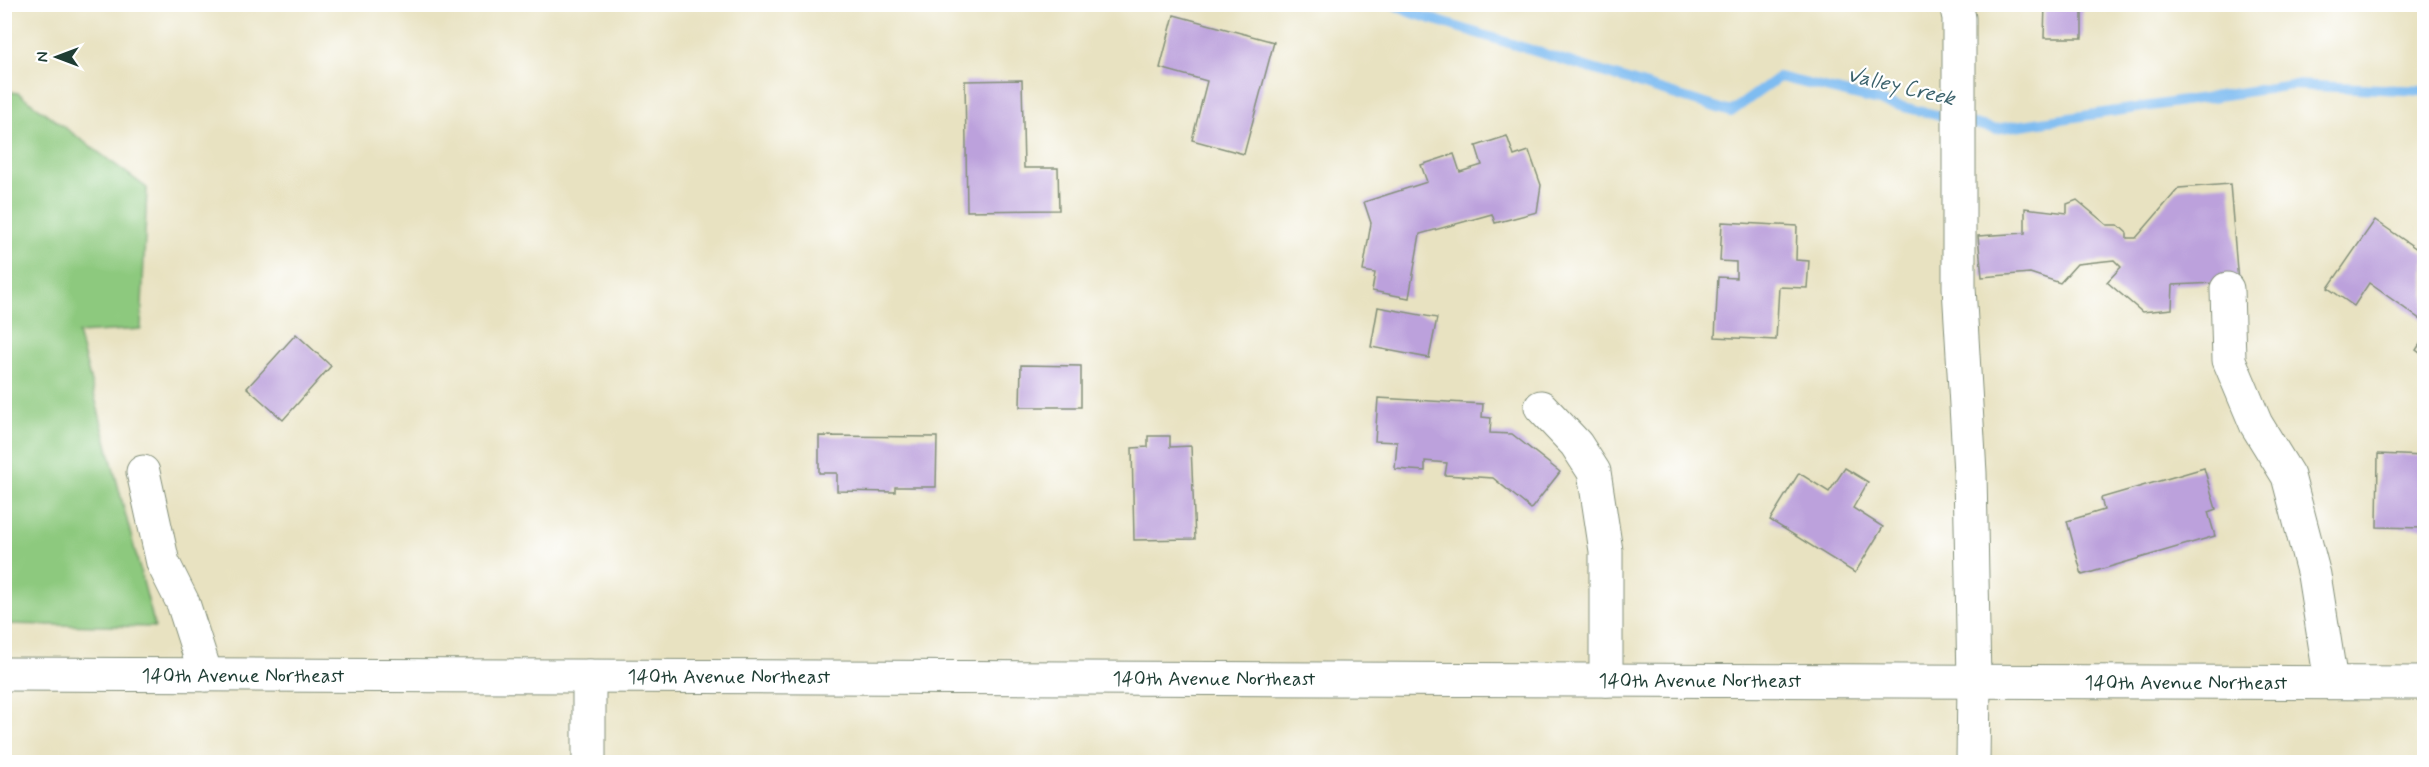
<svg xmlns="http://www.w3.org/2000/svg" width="2429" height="767" font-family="Mynerve,sans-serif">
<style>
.green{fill:#8dc97e;stroke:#568359;stroke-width:1.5}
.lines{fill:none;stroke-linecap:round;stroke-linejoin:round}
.stream{stroke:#7ebcf1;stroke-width:10}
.building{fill:#bca1dc}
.minor-casing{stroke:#84907a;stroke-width:35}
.minor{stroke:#fff;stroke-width:33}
.labels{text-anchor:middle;stroke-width:4.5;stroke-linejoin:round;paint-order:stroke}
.street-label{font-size:20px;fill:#1f3d34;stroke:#fff}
.water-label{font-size:21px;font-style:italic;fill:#3c636d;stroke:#fff}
</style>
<rect width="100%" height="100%" fill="#fff"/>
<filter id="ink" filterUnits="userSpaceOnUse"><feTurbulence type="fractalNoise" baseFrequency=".0167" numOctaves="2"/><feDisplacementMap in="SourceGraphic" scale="12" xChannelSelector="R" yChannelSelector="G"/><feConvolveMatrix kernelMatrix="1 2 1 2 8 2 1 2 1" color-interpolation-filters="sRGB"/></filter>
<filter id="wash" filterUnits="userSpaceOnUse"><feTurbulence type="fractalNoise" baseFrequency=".008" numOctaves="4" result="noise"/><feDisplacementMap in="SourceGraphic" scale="24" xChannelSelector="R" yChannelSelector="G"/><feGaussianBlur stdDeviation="1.35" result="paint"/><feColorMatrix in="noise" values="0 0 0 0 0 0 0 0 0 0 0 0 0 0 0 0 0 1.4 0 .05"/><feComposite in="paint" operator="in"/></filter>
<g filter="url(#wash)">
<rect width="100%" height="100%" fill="#e8e2c1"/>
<path class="green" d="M5,91l13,2 129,95 -6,141 -63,4 77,294 -150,-3z"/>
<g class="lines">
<path class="stream" d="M1393,4l16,8 322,100 48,-35 216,52 297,-44 132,6"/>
</g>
<g id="blocks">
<g class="building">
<path d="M2045,4h37v34h-38z"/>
<path d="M1174,15l100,27 -30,112 -52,-14 15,-59 -47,-13z"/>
<path d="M1022,80l2,88h34l1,42 -92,1 -2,-130z"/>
<path d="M1507,136l7,20 15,-5 12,34 -4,27 -42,11 -3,-9 -72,20 -11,64 -37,-7 3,-18 -12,-2 8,-48 -7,-21 63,-20 -6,-17 33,-11 6,18 22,-7 -6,-19z"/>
<path d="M2230,184l8,98 -65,3 -1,24 -30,3 -35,-30 14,-15 -7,-7 -37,4 -17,19 -30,-10 -48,4 -4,-41 47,-3v-25l42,5v-9l10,-4 30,25h11l9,8v5h9l43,-50z"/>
<path d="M2375,220l49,34v68l-55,-39 -15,23 -26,-18z"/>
<path d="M1722,222l75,4 -1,34 13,1 -2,27 -28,-1 -3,53 -61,-3 3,-60 18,1v-16l-16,-1z"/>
<path d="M1378,307l59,11 -8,40 -58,-11z"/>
<path d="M296,334l35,32 -48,54 -36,-32z"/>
<path d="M2424,338v18l-8,-6z"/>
<path d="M1021,365l60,1v41h-61z"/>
<path d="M1378,398l105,6 -1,13 9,1 -1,15 22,1 48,38 -29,37 -38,-31 -48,-3 2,-12 -22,-2v10l-30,-2 2,-27 -22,-1z"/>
<path d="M819,436l118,1 -1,50h-41v5l-58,-1v-18h-18z"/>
<path d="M1148,436h22v11l21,-1 4,93 -61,1 -2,-92 16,-1z"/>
<path d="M2378,454l46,2v72l-47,-1z"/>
<path d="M1845,468l23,14 -15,26 30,19 -28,46 -85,-53 29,-47 30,19z"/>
<path d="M2204,468l12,41 -8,3 7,24 -133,39 -15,-54 37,-11 -3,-12z"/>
</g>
</g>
</g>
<g filter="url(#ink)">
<use href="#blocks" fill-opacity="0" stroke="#84907a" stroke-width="1.5"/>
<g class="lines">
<defs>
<g id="minor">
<path d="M1956,4l3,14v269l11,186 4,209 -1,80"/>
<path d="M2227,289l2,71 27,64 32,52 26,99 17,107"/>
<path d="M1541,407l35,37 18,28 12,79v129"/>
<path d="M143,472l20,91 20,40 23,72"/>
<path d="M4,674l2420,9"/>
<path d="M589,762v-86"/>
</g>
</defs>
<use href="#minor" class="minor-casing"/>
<use href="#minor" class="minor"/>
</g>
</g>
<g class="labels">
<g class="street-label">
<text x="243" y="682">140th Avenue Northeast</text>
<text x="729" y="683">140th Avenue Northeast</text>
<text x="1214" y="685">140th Avenue Northeast</text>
<text x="1700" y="687">140th Avenue Northeast</text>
<text x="2186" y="689">140th Avenue Northeast</text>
</g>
<g class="water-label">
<text transform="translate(1901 86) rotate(13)" y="7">Valley Creek</text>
</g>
</g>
<rect width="2429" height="767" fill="none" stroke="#fff" stroke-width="24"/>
<g transform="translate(57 57) rotate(270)" stroke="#ffffff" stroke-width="4.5" paint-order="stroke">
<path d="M0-4.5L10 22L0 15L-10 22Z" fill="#1f3d34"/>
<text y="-9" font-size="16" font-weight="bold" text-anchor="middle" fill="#1f3d34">N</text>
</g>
</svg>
